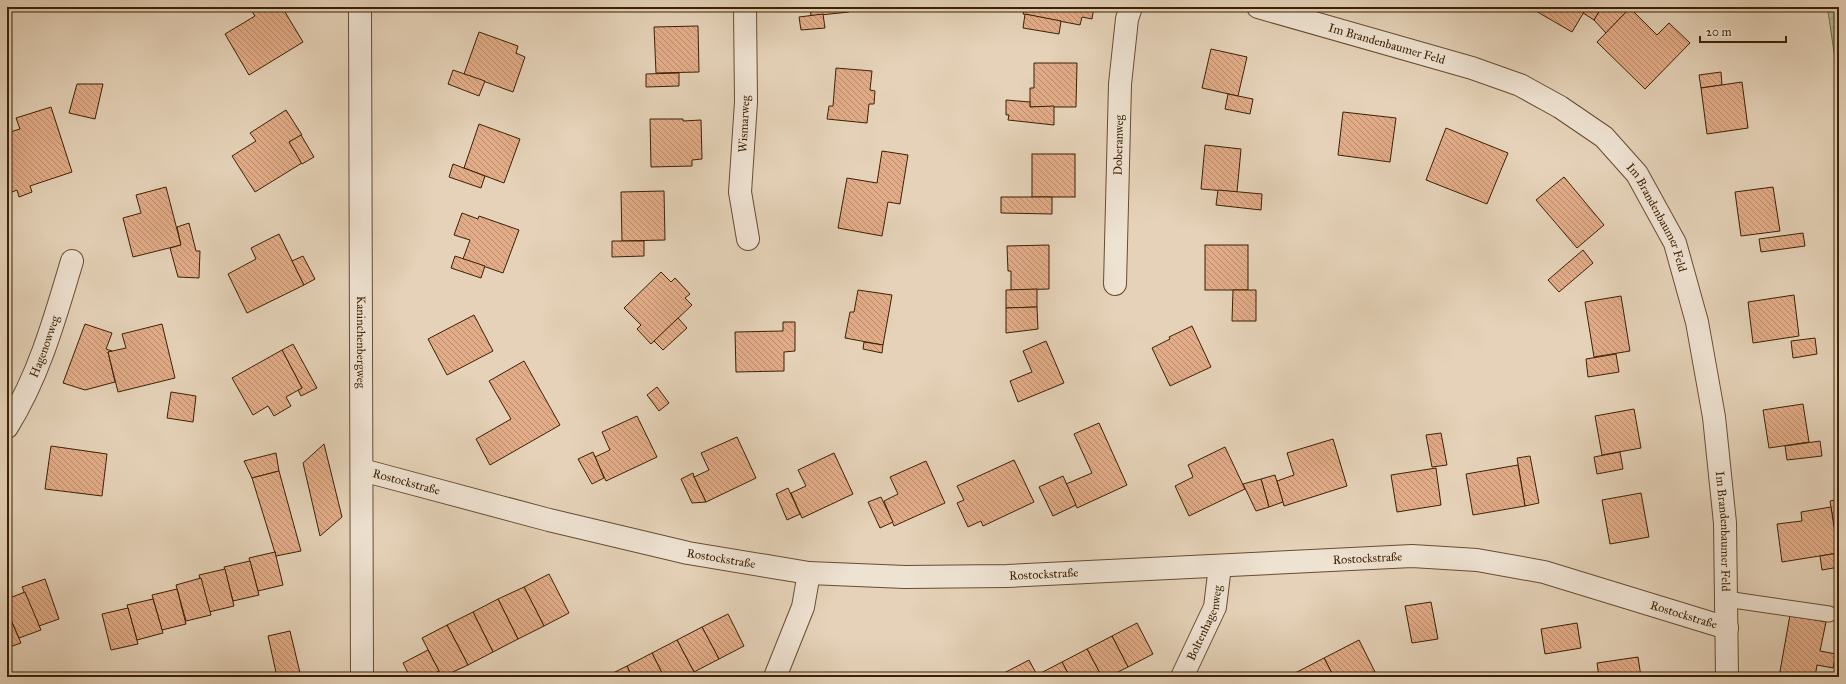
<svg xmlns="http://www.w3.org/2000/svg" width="1846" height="684" font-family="'IM FELL Great Primer',serif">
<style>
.garden{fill:url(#garden-furrows);stroke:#766f4a}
.building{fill:url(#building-back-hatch);stroke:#3d2103}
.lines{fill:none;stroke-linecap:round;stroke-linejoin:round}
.lane-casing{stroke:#674d30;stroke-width:17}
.street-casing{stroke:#674d30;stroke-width:24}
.lane{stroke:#eee2d1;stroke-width:15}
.street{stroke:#eee2d1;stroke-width:22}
.labels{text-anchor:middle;stroke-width:4;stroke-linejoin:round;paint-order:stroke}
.street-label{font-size:12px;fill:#3d2103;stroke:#eee2d1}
</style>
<defs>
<pattern id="garden-furrows" width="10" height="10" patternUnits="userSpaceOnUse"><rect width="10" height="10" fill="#b0bd92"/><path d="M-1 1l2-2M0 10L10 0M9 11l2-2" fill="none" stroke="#98a27c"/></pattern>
<pattern id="building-back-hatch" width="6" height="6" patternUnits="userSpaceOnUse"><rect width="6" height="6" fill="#e2ac88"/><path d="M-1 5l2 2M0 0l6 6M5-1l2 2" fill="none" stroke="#b88c6d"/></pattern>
</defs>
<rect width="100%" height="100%" fill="#e5d2b8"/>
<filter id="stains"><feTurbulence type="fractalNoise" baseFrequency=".005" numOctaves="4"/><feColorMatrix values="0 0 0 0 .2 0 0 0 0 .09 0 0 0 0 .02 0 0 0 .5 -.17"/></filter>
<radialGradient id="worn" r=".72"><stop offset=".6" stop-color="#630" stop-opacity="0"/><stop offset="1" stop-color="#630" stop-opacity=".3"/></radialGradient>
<path class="garden" d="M1827,7h12v79l-10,-68z"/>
<g class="building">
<path d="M249,7h33l21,35 -54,33 -24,-41 30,-18z"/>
<path d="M810,7h39v5l-38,4z"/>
<path d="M1025,7h69l-2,12 -10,-2 -2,8 -57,-11z"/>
<path d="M1529,7h58l-15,25z"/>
<path d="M1587,7h15l-8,13 -11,-7z"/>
<path d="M1602,7h24l2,3 -22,23 -12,-13z"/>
<path d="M1630,8l27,27 12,-12 21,20 -45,46 -48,-47z"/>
<path d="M823,14l2,14 -24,2 -2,-13z"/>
<path d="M1025,14l36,7 -2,13 -36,-6z"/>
<path d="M698,26l1,46 -43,1 -2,-46z"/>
<path d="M479,32l39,14 -2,7 9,4 -12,35 -49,-18z"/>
<path d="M1211,49l36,8 -9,39 -36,-8z"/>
<path d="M1034,63h43l-1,44h-46v-19h4z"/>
<path d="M836,68l36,3 -2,19 5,1 -1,13h-5l-2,19 -40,-4 2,-13h4z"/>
<path d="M453,70l32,11 -6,15 -31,-12z"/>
<path d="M1721,72l1,13 -21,3 -2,-13z"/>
<path d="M679,73v13l-33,1v-13z"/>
<path d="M1742,82l6,46 -41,6 -6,-46z"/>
<path d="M77,84h26l-8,35 -26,-6z"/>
<path d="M1228,94l25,5 -3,15 -25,-5z"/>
<path d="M1006,100l24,2v5l24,-1v19l-46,-5 1,-5h-3z"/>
<path d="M51,107l21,65 -42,14 2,6 -13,5 -2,-7 -10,4v-61l13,-4 -4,-11z"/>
<path d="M286,110l16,25 -13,7 13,21 -47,29 -23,-36 24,-15 -6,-8z"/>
<path d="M1343,112l53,6 -6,44 -52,-7z"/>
<path d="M650,119h33v2l18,-1 1,39 -10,1v6l-41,1z"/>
<path d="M479,124l41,15 -16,44 -40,-15z"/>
<path d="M1446,128l62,25 -21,51 -61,-24z"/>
<path d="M301,135l13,22 -12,7 -13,-22z"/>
<path d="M1205,145l36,4 -4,43 -36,-3z"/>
<path d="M882,151l26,4 -8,49 -12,-2 -6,34 -44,-8 9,-50 30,5z"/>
<rect x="1032" y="154" width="43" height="43"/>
<path d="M453,164l32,12 -4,12 -32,-11z"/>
<path d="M1564,177l40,48 -27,23 -41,-48z"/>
<path d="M166,187l15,58 -48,12 -10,-39 18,-5 -5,-18z"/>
<path d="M1773,187l7,44 -39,5 -6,-44z"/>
<path d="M1218,190l44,4 -1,16 -45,-5z"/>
<path d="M664,191l1,49 -43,1 -1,-49z"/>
<path d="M1001,197h51v17l-51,-1z"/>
<path d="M462,213l16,6 1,-3 40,14 -16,43 -40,-14 7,-19 -16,-5z"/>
<path d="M189,223l7,28h4l-1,27 -21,-1 -8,-29 11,-3 -4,-18z"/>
<path d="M1803,233l2,13 -44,6 -2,-13z"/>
<path d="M279,234l25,51 -57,28 -19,-39 28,-15 -5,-11z"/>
<path d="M612,241h32v15l-32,1z"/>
<path d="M1049,245v44l-38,1v-19h-3l-1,-25z"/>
<rect x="1205" y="245" width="43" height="45"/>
<path d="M1583,250l10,13 -34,29 -11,-12z"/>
<path d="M303,256l12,23 -11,6 -12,-24z"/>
<path d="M455,256l30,10 -4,12 -30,-10z"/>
<path d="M661,272l10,10 4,-4 15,16 -5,4 7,7 -41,39 -14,-15 4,-4 -17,-17z"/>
<path d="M1037,289v18l-31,1v-18z"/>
<path d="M858,290l34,5 -9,50 -38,-7 5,-26h4z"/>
<path d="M1233,290h23v31h-24z"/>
<path d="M1794,295l5,41 -46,7 -5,-41z"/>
<path d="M1621,296l9,55 -36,6 -9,-55z"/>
<path d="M1037,307l1,22 -32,4v-25z"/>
<path d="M474,315l19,36 -46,24 -19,-36z"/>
<path d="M678,318l9,10 -24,22 -9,-9z"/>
<path d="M783,322h12v29l-11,1v19l-48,1 -1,-40 48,-1z"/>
<path d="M85,324l27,9 -6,16 6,2 -4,1 7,30 -30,8 -22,-7z"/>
<path d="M162,324l13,54 -57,14 -10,-40 18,-4 -4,-14z"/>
<path d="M1192,326l19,41 -41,19 -18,-38 18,-9 -1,-2z"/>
<path d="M1815,338l2,16 -24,4 -2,-17z"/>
<path d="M1046,341l18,42 -46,19 -8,-21 22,-9 -9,-21z"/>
<path d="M864,342l19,3 -1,8 -19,-4z"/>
<path d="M293,344l24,44 -16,8 -3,-6 4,-2 -20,-38z"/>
<path d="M282,350l20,38 -16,9 5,9 -17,10 -6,-10 -15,9 -21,-37z"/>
<path d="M1616,354l3,18 -31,5 -2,-18z"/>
<path d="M524,361l36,64 -70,40 -14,-26 35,-20 -22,-38z"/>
<path d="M657,387l12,16 -10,8 -12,-16z"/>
<path d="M171,392l25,4 -3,26 -26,-4z"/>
<path d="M1803,404l6,38 -40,6 -6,-38z"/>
<path d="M1634,409l7,39 -39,7 -7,-39z"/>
<path d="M637,416l20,41 -51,24 -11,-24 15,-7 -8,-18z"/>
<path d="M1099,423l28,62 -50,23 -11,-24 26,-11 -18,-39z"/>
<path d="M1441,433l6,32 -15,2 -6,-32z"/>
<path d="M737,437l19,41 -50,24 -12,-25 15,-7 -8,-17z"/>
<path d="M1333,439l14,47 -63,20 -7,-25 17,-6 -7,-22z"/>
<path d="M1820,441l2,15 -35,4 -2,-14z"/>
<path d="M324,444l18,73 -22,19 -17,-73z"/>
<path d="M51,446l56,8 -5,42 -57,-7z"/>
<path d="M1225,447l20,42 -56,27 -14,-30 18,-9 -5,-12z"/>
<path d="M593,452l11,26 -12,6 -14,-25z"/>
<path d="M1620,452l3,17 -26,5 -3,-17z"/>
<path d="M276,453l3,18 -27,7 -8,-17z"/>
<path d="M834,453l19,41 -51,24 -11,-25 15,-7 -8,-16z"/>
<path d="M1530,456l9,47 -14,3 -8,-48z"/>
<path d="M1014,460l20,42 -51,24 -2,-5 -13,6 -11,-24 7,-3 -7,-14z"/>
<path d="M926,461l19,42 -51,23 -10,-25 14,-7 -8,-17z"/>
<path d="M1518,465l7,41 -52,9 -7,-41z"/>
<path d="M1436,468l5,37 -44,7 -6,-37z"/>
<path d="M279,471l22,80 -25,5 -24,-78z"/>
<path d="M693,473l1,4 12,25 -14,1 -11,-24z"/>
<path d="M1275,475l8,27 -14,5 -8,-28z"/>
<path d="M1063,476l13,29 -23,11 -14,-29z"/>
<path d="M1261,479l8,28 -13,4 -13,-27z"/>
<path d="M788,488l12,26 -13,6 -11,-26z"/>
<path d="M1641,493l8,44 -39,7 -8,-44z"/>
<path d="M881,497l12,25 -13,6 -12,-26z"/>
<path d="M1839,499v34h-4l-5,-32z"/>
<path d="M1831,507l7,46 -56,9 -5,-38 25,-3 -1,-9z"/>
<path d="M1838,550h1v17l-17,3 -2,-14 18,-3z"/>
<path d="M275,552l8,33 -25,6 -9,-33z"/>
<path d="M250,561l9,34 -26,6 -9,-34z"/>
<path d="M225,569l9,37 -25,6 -10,-37z"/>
<path d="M549,574l20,39 -25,13 -20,-39z"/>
<path d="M201,578l10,37 -25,6 -10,-36z"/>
<path d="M45,579l14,40 -20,7 -17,-39z"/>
<path d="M524,587l20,39 -26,13 -20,-40z"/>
<path d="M177,589l9,35 -24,6 -10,-35z"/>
<path d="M25,592l16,38 -22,8 -12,-27v-12z"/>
<path d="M153,599l10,34 -26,7 -10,-35z"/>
<path d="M498,599l20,40 -25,13 -20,-40z"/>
<path d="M1431,602l7,37 -26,4 -7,-37z"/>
<path d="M128,608l10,36 -27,6 -9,-36z"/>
<path d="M7,611l14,32 -14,5z"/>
<path d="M473,612l20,40 -25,13 -21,-40z"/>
<path d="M728,614l16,32 -25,13 -17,-32z"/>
<path d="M1790,615l36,7 -6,29 16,3 -3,14 -16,-3 -2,12h-36z"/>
<path d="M1137,623l16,31 -25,13 -16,-31z"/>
<path d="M1577,623l4,25 -36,6 -4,-25z"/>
<path d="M447,625l21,40 -26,12 -20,-39z"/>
<path d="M702,627l17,32 -25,13 -17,-32z"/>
<path d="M290,631l11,46h-24l-9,-41z"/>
<path d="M1112,636l16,31 -20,10h-6l-15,-28z"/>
<path d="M677,640l17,32 -11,5h-19l-12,-24z"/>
<path d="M1359,640l16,32 -9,5h-32l-10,-19z"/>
<path d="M1087,649l15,28h-32l-8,-15z"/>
<path d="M428,650l11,21 -11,6h-18l-7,-14z"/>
<path d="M652,653l12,24h-32l-5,-11z"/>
<path d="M1638,657l3,20h-42l-2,-14z"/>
<path d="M1324,658l10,19h-35l-2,-5z"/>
<path d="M1029,660l8,15 -5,2h-26l-2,-4z"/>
<path d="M1062,662l8,15h-32l-1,-2z"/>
<path d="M627,666l5,11h-27z"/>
<path d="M1297,672l2,5h-12z"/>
</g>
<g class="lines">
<defs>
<path id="lane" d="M1726,599l103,15"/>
<g id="street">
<path id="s1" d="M360,7l2,670"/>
<path d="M745,7l1,95 -6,90 8,47"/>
<path id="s2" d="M1258,7l214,61 48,17 40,22 44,30 33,37 38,69 22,79 17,95 11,106 2,154"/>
<path id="s3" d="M1115,284l5,-200 7,-65 4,-12"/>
<path id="s4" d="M7,427c32,-51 48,-109 65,-166"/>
<path id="s5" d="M362,470l187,50 139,33 121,20 96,4 102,-1 405,-20 65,4 67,12 183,56"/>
<path d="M775,677l28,-70 6,-34"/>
<path id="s6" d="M1182,677l33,-70 5,-41"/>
</g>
</defs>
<use href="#lane" class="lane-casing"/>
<use href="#street" class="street-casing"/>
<use href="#lane" class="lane"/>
<use href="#street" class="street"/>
</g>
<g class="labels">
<g class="street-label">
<text dy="4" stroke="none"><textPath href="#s2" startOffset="134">Im Brandenbaumer Feld</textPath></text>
<text transform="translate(744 124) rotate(-87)" y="4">Wismarweg</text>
<text dy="4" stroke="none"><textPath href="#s3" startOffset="139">Doberanweg</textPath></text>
<text dy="4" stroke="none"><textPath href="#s2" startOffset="470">Im Brandenbaumer Feld</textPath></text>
<text dy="4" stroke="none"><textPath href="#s1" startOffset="335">Kaninchenbergweg</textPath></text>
<text dy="4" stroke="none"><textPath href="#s4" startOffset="89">Hagenowweg</textPath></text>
<text dy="4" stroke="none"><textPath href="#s5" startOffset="46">Rostockstraße</textPath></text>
<text dy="4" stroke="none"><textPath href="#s2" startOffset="794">Im Brandenbaumer Feld</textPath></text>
<text dy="4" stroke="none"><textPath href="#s5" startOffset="1018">Rostockstraße</textPath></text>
<text dy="4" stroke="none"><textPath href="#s5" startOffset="370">Rostockstraße</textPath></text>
<text dy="4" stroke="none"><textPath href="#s5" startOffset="694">Rostockstraße</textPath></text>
<text dy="4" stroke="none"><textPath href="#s5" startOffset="1342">Rostockstraße</textPath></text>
<text dy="4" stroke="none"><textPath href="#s6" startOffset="59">Boltenhagenweg</textPath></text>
</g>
</g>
<rect width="1846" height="684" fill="none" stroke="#e5d2b8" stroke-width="24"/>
<rect x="8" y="8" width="1830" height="668" fill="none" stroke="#3d2103" stroke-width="2"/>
<rect x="12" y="12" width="1822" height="660" fill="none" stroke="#3d2103"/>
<path d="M1700 36v6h86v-6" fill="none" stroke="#3d2103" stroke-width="2"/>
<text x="1706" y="36" font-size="12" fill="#3d2103" stroke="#eee2d1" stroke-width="3" paint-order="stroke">20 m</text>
<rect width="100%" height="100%" filter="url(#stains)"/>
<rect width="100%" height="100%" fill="url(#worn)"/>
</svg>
